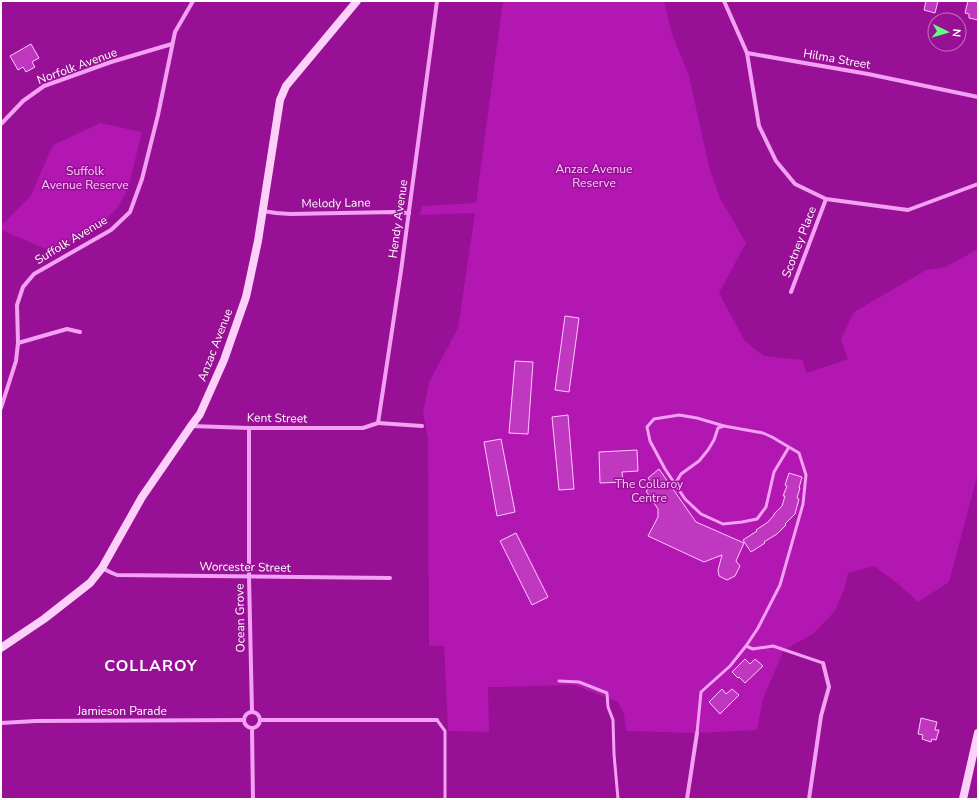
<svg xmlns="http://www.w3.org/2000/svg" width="979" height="800" font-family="'Nunito Sans',sans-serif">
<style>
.green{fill:#b217b1}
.building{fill:#c038bf;stroke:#fec8fe}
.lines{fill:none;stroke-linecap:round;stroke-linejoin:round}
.lane{stroke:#f4a0f4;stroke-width:3}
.street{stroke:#f4a0f4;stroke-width:4}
.secondary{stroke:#fdd0fc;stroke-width:8}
.labels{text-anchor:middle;stroke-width:3;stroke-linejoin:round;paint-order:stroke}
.street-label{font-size:12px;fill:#fff;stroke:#971095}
.park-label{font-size:12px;fill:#fec8fe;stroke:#971095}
.district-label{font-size:16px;font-weight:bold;letter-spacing:1px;fill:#fff;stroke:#971095}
</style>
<rect width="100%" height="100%" fill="#971095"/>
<g class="green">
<path d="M503,1h161l8,33 17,42 20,91 11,31 26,45 -27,50 26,48 19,15 38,4 5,13 41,-14 -7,-20 13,-27 72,-42 20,-3 32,-18v224l-29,109 -31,20 -21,-19 -23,-17 -26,7 -3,14 -10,24 -22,23 -29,16 -21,49 -6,31 -60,3 -71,-2 -2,-17 -6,-12 -44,-17 -71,2h-15l1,45 -41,-1 -4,-85h-15l-1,-208 -5,-25 6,-31 29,-54 17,-115 -55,2 2,-9 54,-3z"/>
<path d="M100,123l42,9 -14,56 -10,19 -15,16 -50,29 -52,-22v-4l29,-29 23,-52z"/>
</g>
<g class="building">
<path d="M926,1h12l-3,12 -11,-3z"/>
<path d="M968,1h10v19l-9,-2v-4l-4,-1z"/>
<path d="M31,44l8,14 -7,4 3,5 -9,5 -3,-5 -5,3 -8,-14z"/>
<path d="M565,316l14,2 -10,74 -14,-2z"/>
<path d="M515,361l18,1 -5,72 -19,-1z"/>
<path d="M568,415l6,74 -15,1 -7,-73z"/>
<path d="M501,439l14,73 -18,4 -13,-74z"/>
<path d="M637,450l1,21 -16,1 1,10 -23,1 -1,-31z"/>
<path d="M659,469l37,53 48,21 -8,18 4,5 -5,10 -8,4 -8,-4 -1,-6 4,-15 -18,7 -56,-26 10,-19v-8l-12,-18 7,-5 -5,-8z"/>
<path d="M789,473l13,4 -3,11h1l-3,10 2,1 -4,15 -10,10 1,1 -9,9 -13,8 1,1 -14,9 -8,-12 14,-9 -1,-1 12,-8 6,-7v-1l8,-8 3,-10h-2l4,-10 -2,-1z"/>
<path d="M516,533l32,64 -16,8 -32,-64z"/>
<path d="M745,659l5,5 5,-5 8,7 -18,17 -6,-6 -1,1 -6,-6z"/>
<path d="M722,689l4,5 6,-5 7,6 -19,19 -11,-12z"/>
<path d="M921,718l16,4 -2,8h4l-3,10 -4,-1 -1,3 -9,-3 1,-4 -5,-1z"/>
</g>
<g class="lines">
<g class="lane">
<path d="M675,484l-10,-15 -15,-28 -3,-14 7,-8 25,-4 18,3 27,8"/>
<path d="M746,646l7,3 20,-3 50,17"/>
<path d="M559,681l20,1 28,11 1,14 5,13 1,34 4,45"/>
<path d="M437,720l8,11v68"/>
<path d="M697,733l4,-41 29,-26 16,-20 12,-18 22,-43 23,-81 3,-29 -7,-22 -27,-16 -9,-4 -39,-7 -6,2 -4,12 -6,10 -9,11 -18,13 -6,10 10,15 16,15 22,10 19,-2 15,-3 9,-12 8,-35 15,-25"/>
</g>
<g class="street">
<path d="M724,1l23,52 121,21 110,23"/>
<path d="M747,53l12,73 17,35 19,23 31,15 82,11 70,-26"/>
<path d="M1,124l22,-23 21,-15 67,-24 61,-18"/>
<path d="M263,211l13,2 14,1 104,-2 15,1"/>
<path d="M791,292l35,-93"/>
<path d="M18,343l49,-14 13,3"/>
<path d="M1,408l15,-47 2,-18 -1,-38 6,-18 11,-13 77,-44 19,-18 12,-33 16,-64 17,-83 18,-31"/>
<path d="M378,423l44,3"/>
<path d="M191,426l58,2h114l15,-5 23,-152 36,-270"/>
<path d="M249,428v149l3,135"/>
<path d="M102,568l10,5 5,2 273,3"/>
<circle cx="252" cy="720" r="8"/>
<path d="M260,720h177"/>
<path d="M1,723l35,-2 207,-1"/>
<path d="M252,729l1,70"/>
<path d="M687,799l10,-66"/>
<path d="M809,799l12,-83 8,-29 -6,-24"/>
</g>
<g class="secondary">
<path d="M1,648l43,-29 46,-36 12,-15 40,-71 49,-71 9,-12 24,-54 22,-63 12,-56 22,-141 6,-14 71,-85"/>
<path d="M963,799l15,-66"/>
</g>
</g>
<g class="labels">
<g class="street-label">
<text transform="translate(837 59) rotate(10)" y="4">Hilma Street</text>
<text transform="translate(77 66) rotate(-20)" y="4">Norfolk Avenue</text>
<text transform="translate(336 203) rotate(-1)" y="4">Melody Lane</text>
<text transform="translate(398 219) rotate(-82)" y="4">Hendy Avenue</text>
<text transform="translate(71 240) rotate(-31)" y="4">Suffolk Avenue</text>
<text transform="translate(799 242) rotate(-69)" y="4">Scotney Place</text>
<text transform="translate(215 345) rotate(-69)" y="4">Anzac Avenue</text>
<text transform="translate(277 418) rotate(1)" y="4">Kent Street</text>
<text transform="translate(245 567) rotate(1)" y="4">Worcester Street</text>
<text transform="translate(240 618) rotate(-91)" y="4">Ocean Grove</text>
<text x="122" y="715">Jamieson Parade</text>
</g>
<g class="park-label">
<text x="594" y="173">Anzac Avenue<tspan x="594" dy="14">Reserve</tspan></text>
<text x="85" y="175">Suffolk<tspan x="85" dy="14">Avenue Reserve</tspan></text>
<text x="649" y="488">The Collaroy<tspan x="649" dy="14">Centre</tspan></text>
</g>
<g class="district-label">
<text x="151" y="671">COLLAROY</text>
</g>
</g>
<rect width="979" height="800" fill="none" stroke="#ffffff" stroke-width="4"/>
<g transform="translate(947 32) rotate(95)"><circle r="19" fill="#971095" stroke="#c170bf"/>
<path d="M0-3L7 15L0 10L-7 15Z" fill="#63ff7d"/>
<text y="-6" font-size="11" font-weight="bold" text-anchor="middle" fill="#ffffff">N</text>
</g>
</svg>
